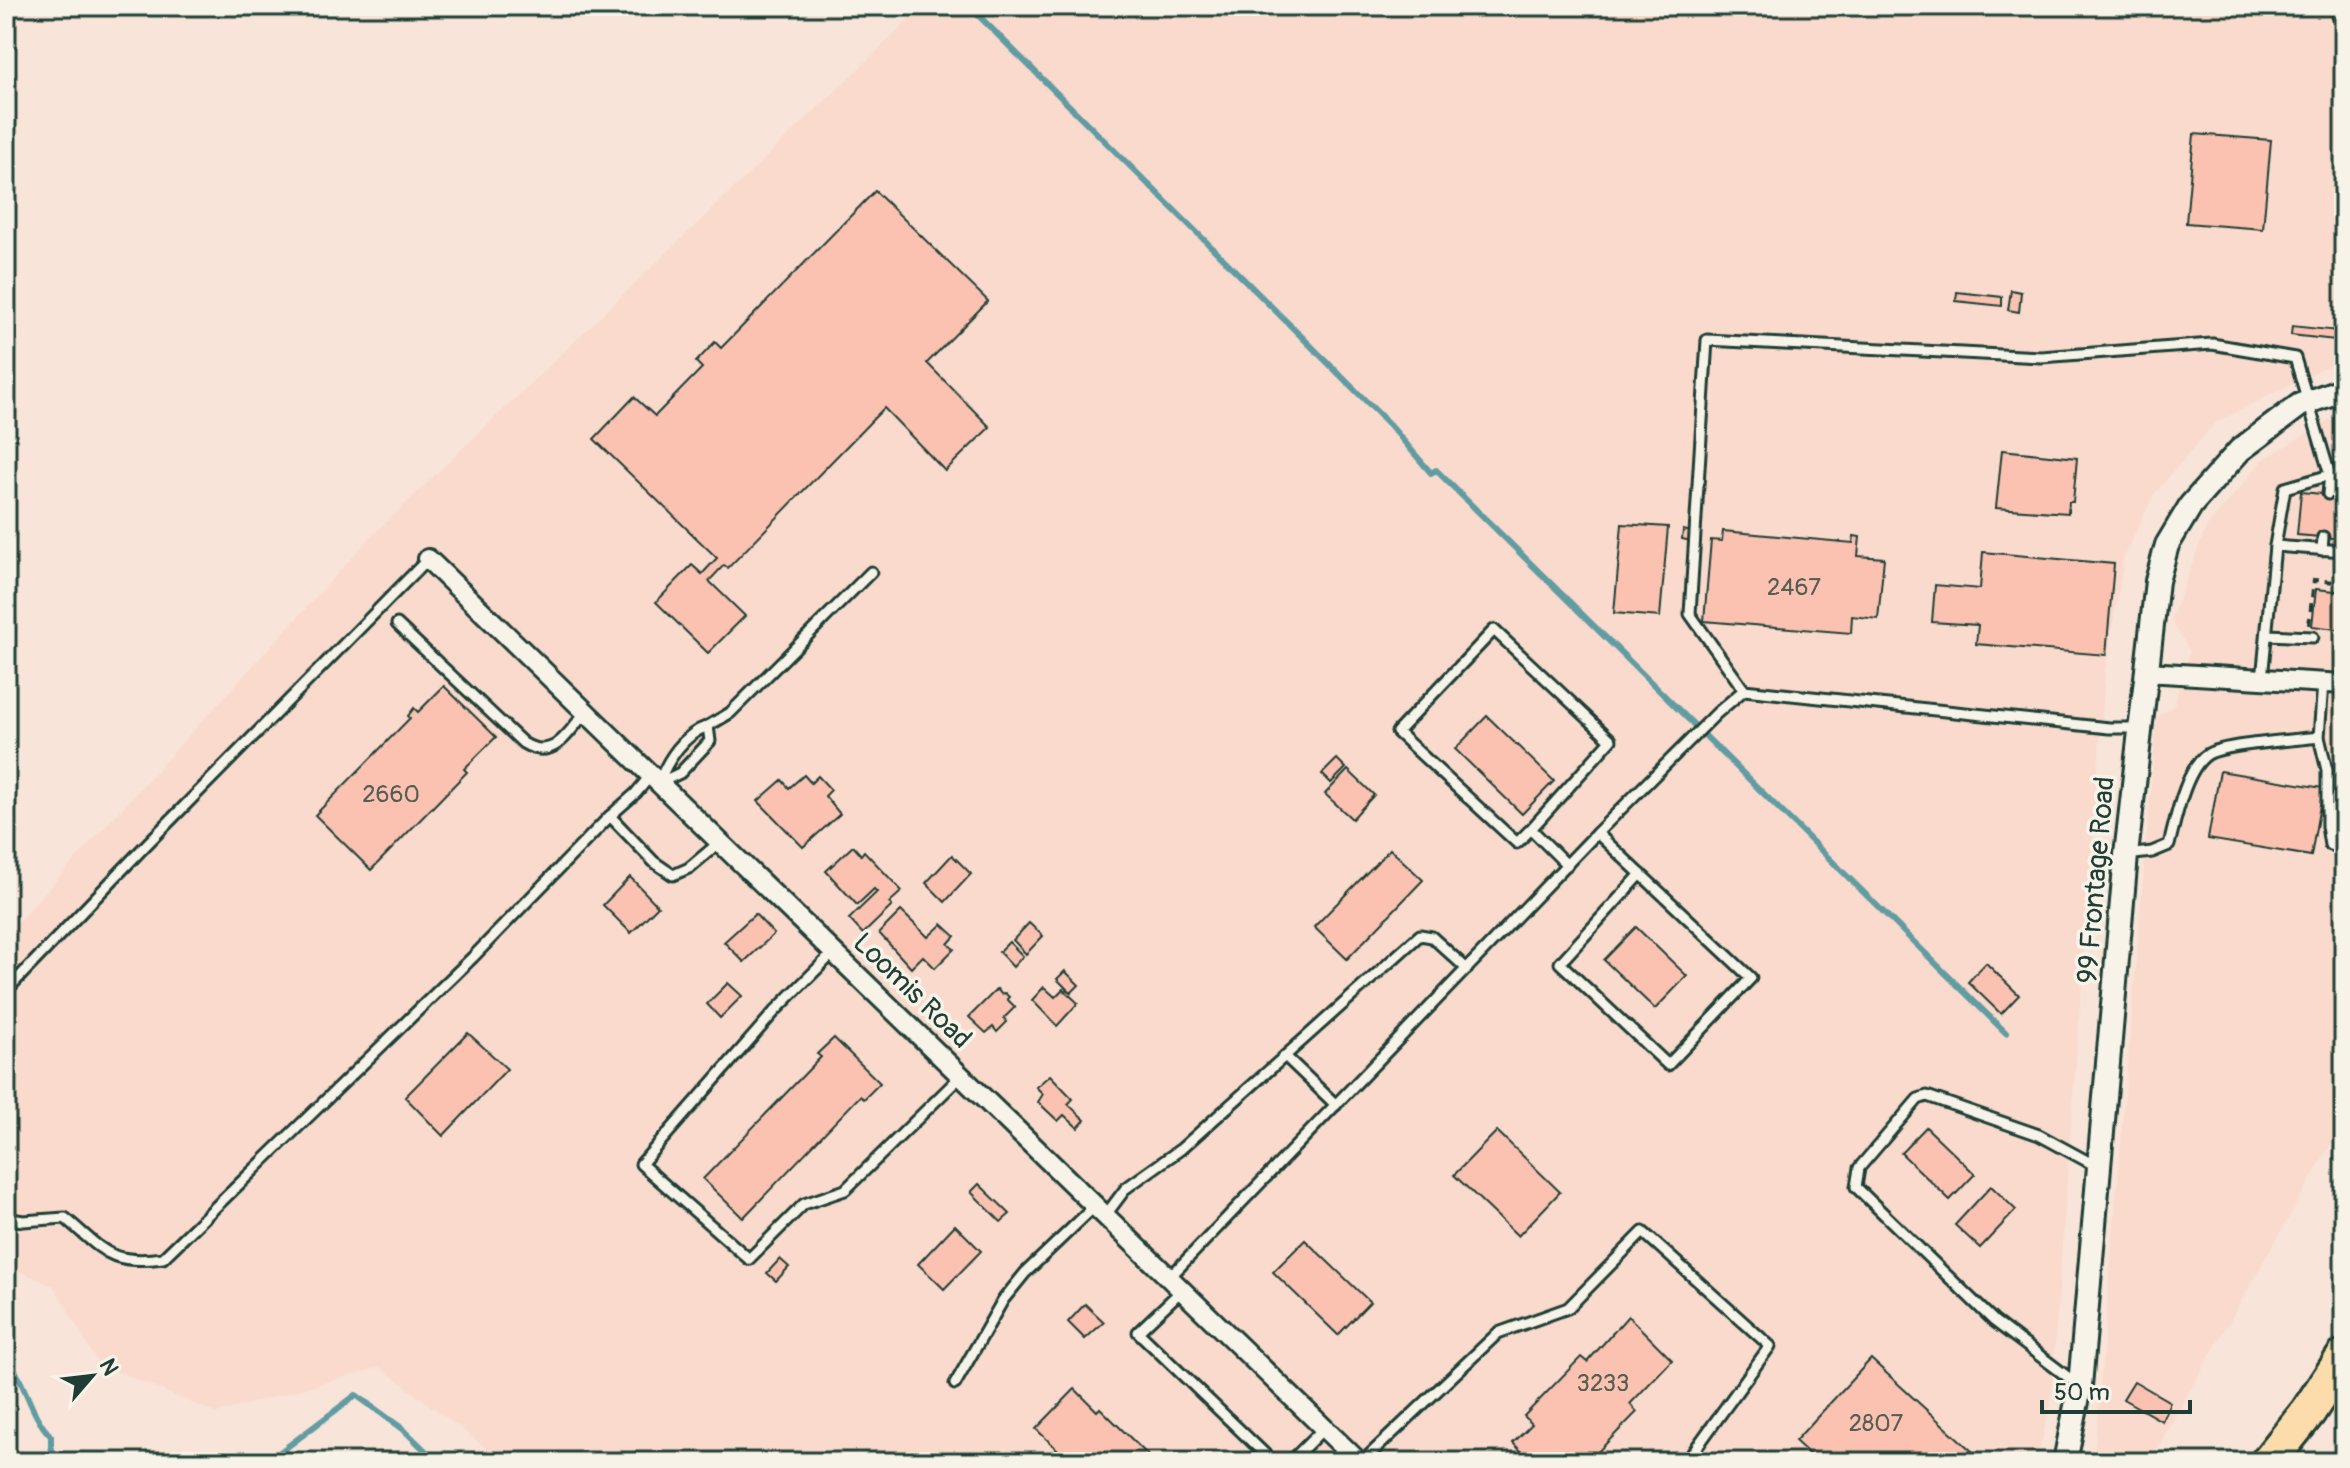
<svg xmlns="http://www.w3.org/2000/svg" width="2350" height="1468" font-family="Pangolin,sans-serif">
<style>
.built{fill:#f9dacc}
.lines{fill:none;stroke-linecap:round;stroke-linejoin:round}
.stream{stroke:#629ca3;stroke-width:6}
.building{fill:#fbc2b1;stroke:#1f3d34;stroke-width:2}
.service-casing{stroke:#1f3d34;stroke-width:15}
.minor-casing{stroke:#1f3d34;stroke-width:24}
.tertiary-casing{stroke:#1f3d34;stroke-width:28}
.motorway-casing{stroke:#1f3d34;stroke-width:40}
.path{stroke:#1f3d34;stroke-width:4;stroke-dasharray:8 6;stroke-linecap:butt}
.service{stroke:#f7f3e8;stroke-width:9}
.minor{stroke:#f7f3e8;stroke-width:18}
.tertiary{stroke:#f7f3e8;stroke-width:22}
.motorway{stroke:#fddcac;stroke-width:34}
.labels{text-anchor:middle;stroke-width:7;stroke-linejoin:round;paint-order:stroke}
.number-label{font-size:24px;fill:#565e53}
.street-label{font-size:28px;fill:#1f3d34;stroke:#f7f3e8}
</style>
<rect width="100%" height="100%" fill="#f8e4d8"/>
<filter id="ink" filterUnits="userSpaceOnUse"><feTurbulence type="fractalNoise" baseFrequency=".0125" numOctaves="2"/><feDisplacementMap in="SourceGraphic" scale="16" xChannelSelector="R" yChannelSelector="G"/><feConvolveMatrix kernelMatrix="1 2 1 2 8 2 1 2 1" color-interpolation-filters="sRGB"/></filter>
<g filter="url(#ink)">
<g class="built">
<path d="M924,6h1420v357l-22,5 -107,55 -61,71 -30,62 -19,115 -55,735 -14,56h-1531l-125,-95 -164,46 -118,-50 -44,-77 -48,-20v-331l367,-400z"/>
<path d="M2344,417v704l-195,341h-55l63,-745 17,-11 16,-55 -19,-31 35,-92 57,-68 66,-40z"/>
</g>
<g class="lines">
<g class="stream">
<path d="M969,6l341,339 80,80 41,48 5,-3 570,563"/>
<path d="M6,1349l8,9 -3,6c15,22 21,54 40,72v12l9,14"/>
<path d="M267,1462l89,-67 47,34 34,33"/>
</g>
</g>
<g class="building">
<path d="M2194,134l77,6 -8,89 -77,-6z"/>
<path d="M875,191l113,110 -61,62 63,64 -45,44 -61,-63 -156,160 -4,-3 -15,16 36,35 -37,37 -52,-51 36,-37 10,9 15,-16 -123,-119 40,-42 21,19 47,-48 -6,-6 19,-20 6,6z"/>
<path d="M2011,290l10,2 -2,20 -11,-2z"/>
<path d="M1957,292l45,5v9l-46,-5z"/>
<path d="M2339,322h5v19l-53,-6 1,-9 46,5z"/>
<path d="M2002,450l75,8 -4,44h-4l-1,11 -72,-5z"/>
<path d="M2301,492l43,4v43l-47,-4z"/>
<path d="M1622,524l46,3 -8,90 -46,-4z"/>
<path d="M1683,530l9,2 -1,9 -9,-2z"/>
<path d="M1723,531l130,12 1,-7 6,1 -2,19 26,2 -6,61 -26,-3 -1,17 -147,-12 7,-81 11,1z"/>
<path d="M1983,552l131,12 -8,91 -130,-11 2,-19 -46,-3 3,-37 45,4z"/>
<path d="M2316,589l28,3v38l-32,-4z"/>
<path d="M444,686l52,51 -32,32 3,3 -96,98 -56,-55 95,-97 -2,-2 6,-8 4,4z"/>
<path d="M1487,716l67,65 -32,33 -67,-65z"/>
<path d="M1337,759l9,9 -15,15 -9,-9z"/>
<path d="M1348,770l26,25 -22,24 -27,-25z"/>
<path d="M2220,771l103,17 -12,68 -103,-17z"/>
<path d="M804,775l7,8 7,-7 13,14 -6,6 15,18 -37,33 -45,-46 24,-21 7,8z"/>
<path d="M853,846l8,9 3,-4 38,40 -13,12 3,3 -29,28 -14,-15 28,-27 -3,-3 -17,16 -31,-34z"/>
<path d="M1390,849l33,31 -76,79 -33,-32z"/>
<path d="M952,855l19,19 -26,28 -19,-19z"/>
<path d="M630,877l28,29 -27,27 -28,-28z"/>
<path d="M901,911l27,26 14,-13 13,12 -7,8 6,5 -19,19 -12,-12 -12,12 -32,-35z"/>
<path d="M755,914l19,20 -30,28 -20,-20z"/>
<path d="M1029,923l14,13 -17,18 -13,-14z"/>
<path d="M1636,927l51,49 -32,33 -51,-49z"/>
<path d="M1009,942l14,14 -10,11 -14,-15z"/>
<path d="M1986,963l33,32 -18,19 -33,-32z"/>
<path d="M1065,971l14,14 -8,8 -14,-14z"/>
<path d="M728,983l14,13 -22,22 -13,-14z"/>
<path d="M1044,987l11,10 8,-8 15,14 -21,23 -25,-26z"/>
<path d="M997,989l5,6 3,-2 4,4 -2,2 8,8 -11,11 3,4 -10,10 -4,-5 -7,6 -17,-16z"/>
<path d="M468,1033l39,36 -64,67 -38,-39z"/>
<path d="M834,1038l46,45 -16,16 -4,-3 -117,122 -40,-39 118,-122 -4,-3z"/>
<path d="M1050,1075l23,24 -5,5 17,16 -7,8 -14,-13 -6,6 -20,-19 5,-8 -7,-7z"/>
<path d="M1926,1127l49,47 -25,26 -49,-47z"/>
<path d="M1497,1131l63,61 -42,44 -64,-61z"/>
<path d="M979,1184l31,30 -9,8 -30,-30z"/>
<path d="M1991,1186l25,24 -36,38 -25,-23z"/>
<path d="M955,1225l26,26 -37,38 -26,-25z"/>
<path d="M1305,1240l65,62 -32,33 -65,-63z"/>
<path d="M780,1259l9,8 -13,14 -9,-8z"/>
<path d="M1085,1304l19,18 -19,17 -17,-17z"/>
<path d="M1628,1316l44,44 -42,44 7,8 -49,50h-56l-19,-19 19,-19 -8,-8 57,-59 6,5z"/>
<path d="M1871,1359l49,45 64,58h-166l-23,-21z"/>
<path d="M2134,1381l36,21 -8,19 -39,-22z"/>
<path d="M1075,1389l22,22 3,-3 55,54h-91l-9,-9 3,-3 -22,-21z"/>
</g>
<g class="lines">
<defs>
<g id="service">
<path d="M2339,6l-1,10 6,19"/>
<path d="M2275,546l10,-58 45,-13 14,1"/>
<path d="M2322,550l1,-13"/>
<path d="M397,624l126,119c31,19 44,-10 63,-31"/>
<path d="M2267,635l46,2"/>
<path d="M2262,679l13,-133 69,5"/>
<path d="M2323,683l-4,54 8,33v56l3,19 14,3"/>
<path d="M708,726l22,-13 141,-141"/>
<path d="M708,726l2,15 -30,32 -21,10c8,-23 25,-49 49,-57z"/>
<path d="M2140,728h-31l-365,-38 -54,-76 17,-274 334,17 171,-13 83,14 35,117 -2,19"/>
<path d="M610,816l44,46 19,13 16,-7 31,-26"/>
<path d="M1531,829l-14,14 -120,-111 97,-102 117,110 -80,89 36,36"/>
<path d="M1597,833l120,-120 27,-23"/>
<path d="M2126,855l26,-3 17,-7c6,-23 16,-77 39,-91 16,-10 88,-14 111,-17"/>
<path d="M834,952l-59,59 -134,153 108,95 55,-55 41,-14 116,-114"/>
<path d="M6,991l140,-146 282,-286"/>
<path d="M1285,1056l135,-121 12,2 35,32"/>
<path d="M1105,1216l21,-28 55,-39 104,-93 51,49"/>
<path d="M6,1218l17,3 42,-3c40,33 44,47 98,40l310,-301 137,-141 26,-23 15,-18"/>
<path d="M1169,1278l428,-445 154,145 -83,87 -108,-102 81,-89"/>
<path d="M1182,1290l-44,42 135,130"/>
<path d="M955,1384l48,-84 22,-27 70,-67"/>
<path d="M2077,1384l-83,-63 -138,-134 3,-19 59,-69 9,-3 112,39 59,32"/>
<path d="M1290,1462l34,-34"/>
<path d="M1362,1462l136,-129 70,-25 75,-76 127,114 -84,116"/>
</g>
<g id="minor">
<path d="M428,559l931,903"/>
<path d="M2147,672l197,12"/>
</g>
<path id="tertiary" d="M2065,1462l15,-76 46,-531 31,-274 10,-36 24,-40 49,-55 60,-45 44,-16"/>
<path id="motorway" d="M2268,1462l40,-50 36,-55"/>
</defs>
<use href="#service" class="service-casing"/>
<use href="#minor" class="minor-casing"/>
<use href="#tertiary" class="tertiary-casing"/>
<use href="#motorway" class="motorway-casing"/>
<path class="path" d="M2309,625l5,-45 30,3"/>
<use href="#service" class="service"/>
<use href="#minor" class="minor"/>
<use href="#tertiary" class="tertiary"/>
<use href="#motorway" class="motorway"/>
</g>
</g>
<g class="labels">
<g class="number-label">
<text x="1794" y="595">2467</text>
<text x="391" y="802">2660</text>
<text x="1603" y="1391">3233</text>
<text x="1876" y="1431">2807</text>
</g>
<g class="street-label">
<text transform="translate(2095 880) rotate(-85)" y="10">99 Frontage Road</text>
<text transform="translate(913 990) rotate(44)" y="10">Loomis Road</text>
</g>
</g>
<rect width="2350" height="1468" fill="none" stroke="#f7f3e8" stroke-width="32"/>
<rect x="16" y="16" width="2318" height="1436" fill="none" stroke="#1f3d34" stroke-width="3" filter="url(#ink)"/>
<g transform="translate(92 1376) rotate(62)" stroke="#f7f3e8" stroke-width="6" paint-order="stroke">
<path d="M0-6L14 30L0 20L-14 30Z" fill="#1f3d34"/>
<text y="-12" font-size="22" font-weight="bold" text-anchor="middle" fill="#1f3d34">N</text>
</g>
<path d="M2042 1400v12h148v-12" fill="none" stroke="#1f3d34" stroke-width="4"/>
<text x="2054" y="1400" font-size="24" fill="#1f3d34" stroke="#f7f3e8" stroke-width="6" paint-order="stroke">50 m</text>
</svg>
